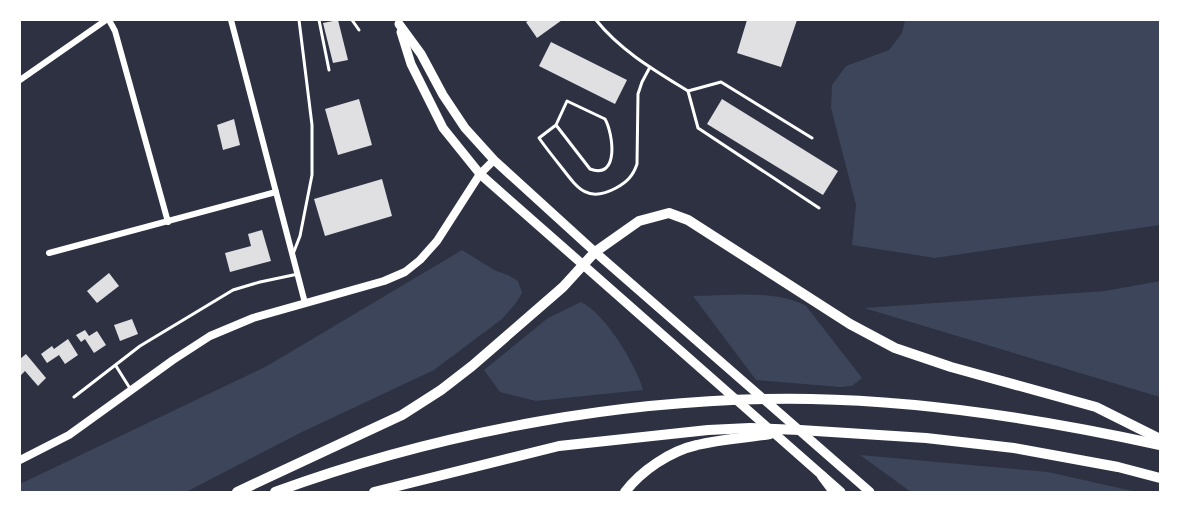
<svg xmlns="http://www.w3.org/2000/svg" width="1180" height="512" font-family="Poppins,sans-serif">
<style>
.green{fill:#3c4559}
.building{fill:#e0e0e3}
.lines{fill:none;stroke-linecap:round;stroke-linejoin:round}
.service{stroke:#fff;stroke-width:3}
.minor{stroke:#fff;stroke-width:6}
.tertiary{stroke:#fff;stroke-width:8}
.primary{stroke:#fff;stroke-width:9}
.motorway{stroke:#fff;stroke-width:10}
</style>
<rect width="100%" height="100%" fill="#2d3142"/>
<g class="green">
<path d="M905,20h255v205l-225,33 -83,-13 4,-40 -25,-97 1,-23 14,-19 43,-16 13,-17z"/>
<path d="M462,250l34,21 12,4 10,6 4,12 -6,10 -14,16 -68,51 -134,63 -114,59h-166v-8l247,-118z"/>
<path d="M1160,281v116l-296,-89 241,-17z"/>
<path d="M693,296c34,0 82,-7 113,10l56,72 -10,8 -12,1 -84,-7z"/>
<path d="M581,302c24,11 55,63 62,88l-107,11 -36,-9 -16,-22 64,-52z"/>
<path d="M860,455l188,17 89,20h-226z"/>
</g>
<g class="building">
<path d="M338,20l10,40 -15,3 -10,-40z"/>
<path d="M530,20h32l-25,18 -11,-16z"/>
<path d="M747,20h50l-16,47 -44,-14z"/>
<path d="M551,42l76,38 -12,24 -76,-38z"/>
<path d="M359,99l13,46 -34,10 -13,-46z"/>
<path d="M722,99l116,72 -15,24 -116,-71z"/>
<path d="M234,119l6,26 -17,5 -6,-25z"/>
<path d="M382,179l10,37 -67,20 -11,-37z"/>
<path d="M262,230l9,31 -41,11 -5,-19 26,-7 -3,-12z"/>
<path d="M109,273l10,13 -22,17 -10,-12z"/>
<path d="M132,319l6,15 -18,7 -6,-16z"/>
<path d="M85,330l4,6 8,-5 9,14 -12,8 -9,-14 -4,3 -5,-7z"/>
<path d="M68,339l10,16 -13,9 -6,-9 -12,8 -6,-9 11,-8 2,3z"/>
<path d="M26,354l20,24 -8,8 -13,-15 -5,5v-17z"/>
</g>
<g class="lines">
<g class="service">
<path d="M319,20l10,50"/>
<path d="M352,20l7,10"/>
<path d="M596,20c25,31 58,50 92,71l10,37 121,80"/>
<path d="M688,91l33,-9 91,56"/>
<path d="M556,125l11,-24 38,18c8,14 15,61 -15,50l-34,-44 -17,13c7,10 15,20 23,30 16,21 26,35 54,20 11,-6 17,-12 21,-24l1,-70 4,-12 8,-15"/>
<path d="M293,254l7,-18 12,-61v-50l-13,-105"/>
<path d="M116,366l15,24"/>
<path d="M74,397l66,-51 93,-56 27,-8 38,-8"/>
</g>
<g class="minor">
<path d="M109,20l6,11 53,191"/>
<path d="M231,20l74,283"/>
<path d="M20,80l86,-60"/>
<path d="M49,253l227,-61"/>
</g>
<path class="tertiary" d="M20,460l49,-25 104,-75 37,-24 43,-18 131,-37 21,-9 15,-12 17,-19 43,-67 14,-14"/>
<g class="primary">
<path d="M399,24l22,30 22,41 22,33 29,32 101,92 275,240"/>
<path d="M401,32l10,32 32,64 37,46 361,318"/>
</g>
<g class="motorway">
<path d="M822,476l12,16"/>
<path d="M237,492l165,-77 39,-25 31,-24 91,-79 32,-35 44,-31 30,-8 19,7 162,104 45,24 56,19 145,40 64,32"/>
<path d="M275,492c166,-61 359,-96 536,-93 118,2 235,21 349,46"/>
<path d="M374,492l185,-46 149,-16 42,-2 50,2 126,8 88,10 104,19 42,11"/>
<path d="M625,492c16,-21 45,-41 72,-47 24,-6 49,-7 73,-11"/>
</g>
</g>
<rect width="1180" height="512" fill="none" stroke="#ffffff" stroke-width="42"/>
</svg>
